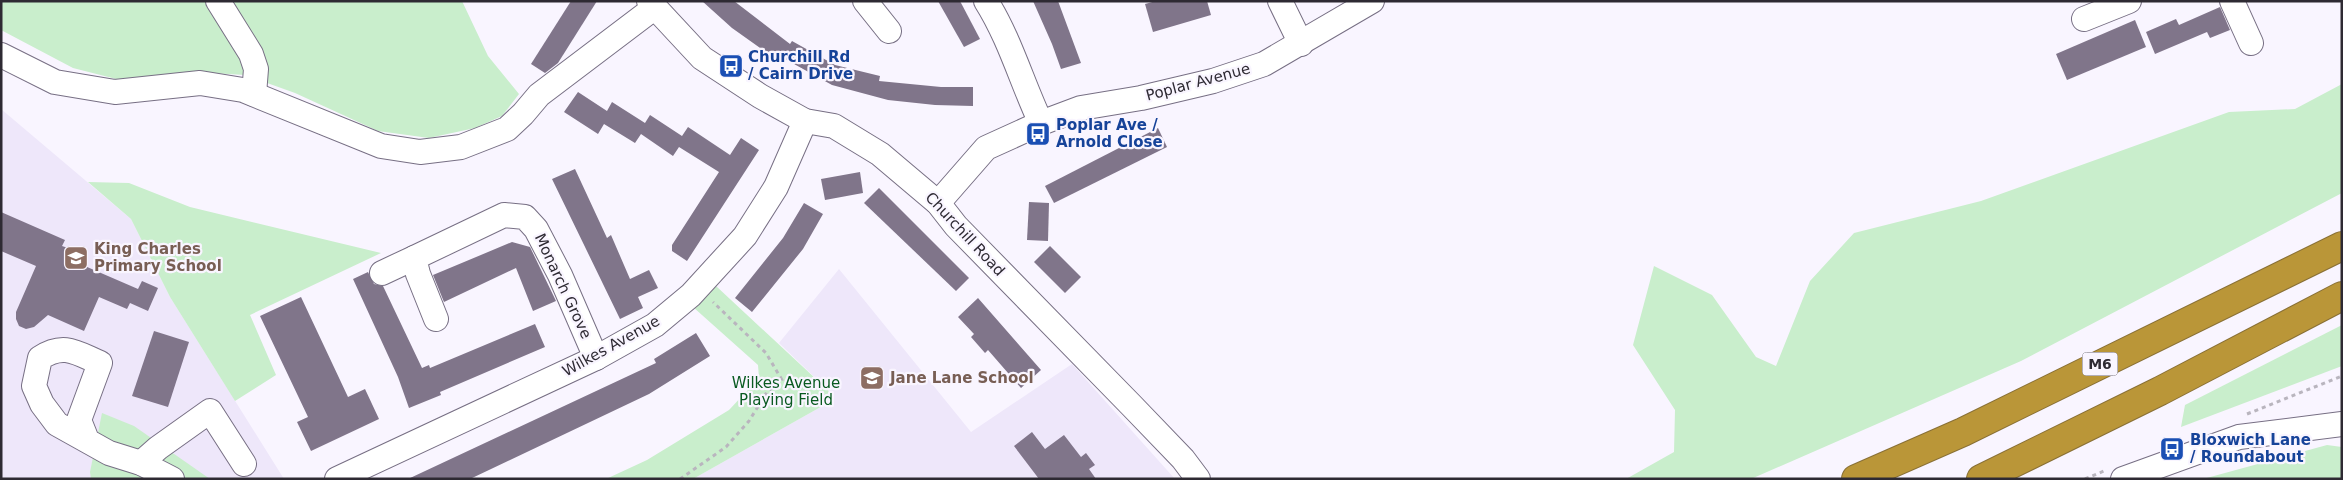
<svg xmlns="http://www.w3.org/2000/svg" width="2343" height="480" font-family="'DejaVu Sans',sans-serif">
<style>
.built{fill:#eee7fa}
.green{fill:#c9eecc}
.building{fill:#80758a}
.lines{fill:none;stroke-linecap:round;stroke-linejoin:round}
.minor-casing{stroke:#776f84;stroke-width:26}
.highway-casing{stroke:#897036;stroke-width:30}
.path{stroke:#b9b5be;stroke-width:3;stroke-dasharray:4 4;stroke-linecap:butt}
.minor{stroke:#fff;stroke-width:24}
.highway{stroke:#ba9638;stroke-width:28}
.labels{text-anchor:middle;stroke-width:4.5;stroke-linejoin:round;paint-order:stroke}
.shield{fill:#f9f5ff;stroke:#6b6770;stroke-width:1}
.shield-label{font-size:14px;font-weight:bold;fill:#2e2a33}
.transit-label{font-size:15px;font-weight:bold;fill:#164399;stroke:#f9f5ff;text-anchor:start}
.street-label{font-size:15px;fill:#2e2a33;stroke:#f9f5ff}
.education-label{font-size:15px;font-weight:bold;fill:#785e54;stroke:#f9f5ff;text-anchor:start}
.park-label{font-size:15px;fill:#095a20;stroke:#f9f5ff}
</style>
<rect width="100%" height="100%" fill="#f9f5ff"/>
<g class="built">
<path d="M1,109l130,110 39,78 114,182h-283z"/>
<path d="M839,269l132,163 101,-68 103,115h-482l133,-75 4,-12 -51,-49z"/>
</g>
<g class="green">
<path d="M1,1h461l26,55 31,38 -17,22 -27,12 -46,10 -51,-7 -83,-38 -50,-18 -51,-3 -70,9 -51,-13 -72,-38z"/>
<path d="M2342,84v109l-321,168 -270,118h-125l48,-27 1,-42 -42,-65 21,-79 58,29 44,62 20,9 34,-85 44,-48 127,-32 248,-89 66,-3z"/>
<path d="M88,182l41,1 61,24 191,46 -131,62 26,60 -41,26 -65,-104 -39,-78z"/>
<path d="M716,286l114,106 -4,12 -133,75h-87l41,-19 82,-50 30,-32 -1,-13 -65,-58z"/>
<path d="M2342,325v41l-161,61 4,-22z"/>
<path d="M102,413l32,13 76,53h-119l-1,-7z"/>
<path d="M2327,445l15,2v32h-139z"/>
</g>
<g class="building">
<path d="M571,1h26l-39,62 -13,10 -14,-9z"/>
<path d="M702,1h32l56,43 2,-3 43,24 45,11 -1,5 62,6h32v19l-38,-1 -47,-5 -56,-15 -56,-31 -3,3 -41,-29z"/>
<path d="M938,1h22l20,38 -16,8z"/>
<path d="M1033,1h25l23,62 -20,6 -9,-25z"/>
<path d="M1156,1h51l4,14 -58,17 -8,-28z"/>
<path d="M2220,7l10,23 -20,8 -3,-6 -52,22 -9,-22 30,-13 3,6z"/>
<path d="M2135,20l11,27 -79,33 -11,-26z"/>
<path d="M578,92l29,19 5,-9 33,21 5,-8 32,21 6,-9 42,28 11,-17 18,12 -72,111 -15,-10v-6l47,-73 -40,-25 -6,9 -32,-22 -6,9 -31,-19 -6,10 -34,-22z"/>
<path d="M1158,128l9,19 -113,56 -9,-17z"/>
<path d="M575,169l32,69 4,-3 19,44 19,-9 9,18 -20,9 5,11 -23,11 -68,-140z"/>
<path d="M860,172l3,21 -38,7 -4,-21z"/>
<path d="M879,188l90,90 -13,13 -92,-88z"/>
<path d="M1029,202l20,1 -1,38 -21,-1z"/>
<path d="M804,203l19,11 -20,35 -51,63 -17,-14 48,-60z"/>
<path d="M1,212l64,28 -3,6 6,2 -4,9 74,32 4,-8 16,7 -10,23 -18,-8 -3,6 -28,-12 -15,34 -36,-16 -14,12 -8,2 -7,-3 -3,-7v-7l20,-46 -35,-15z"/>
<path d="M512,242l18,5 26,54 -23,10 -17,-43 -72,34 -11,-27z"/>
<path d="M1050,246l31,31 -16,16 -31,-31z"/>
<path d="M368,272l6,12 9,2 39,82 7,-3 1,3 105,-44 10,23 -105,45 1,3 -32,13 -11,-31 -45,-98z"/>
<path d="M301,297l47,100 17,-8 14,30 -68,32 -14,-29 11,-5 -48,-101z"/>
<path d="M978,298l63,72 -20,18 -33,-38 -3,3 -14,-16 3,-3 -16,-17z"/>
<path d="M154,331l35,11 -21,65 -36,-11z"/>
<path d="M696,333l14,23 -61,38 -179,85h-62l248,-116 -2,-4z"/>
<path d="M1032,432l13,17 19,-14 17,22 5,-4 9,12 -6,4 7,10h-57l-25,-33z"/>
</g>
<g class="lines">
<defs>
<g id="minor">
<path d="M218,1l33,53 5,15 -2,25"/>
<path d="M649,1l53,57 58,38 45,25 29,5 46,28 58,49 18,23 176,180 51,53 15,20"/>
<path d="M865,1l24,30"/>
<path d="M986,1c24,38 36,82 55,122"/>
<path d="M1280,1l21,43"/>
<path d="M2232,1l19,42"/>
<path d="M2084,19l45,-18"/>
<path d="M1,55l54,27 60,10 85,-9 43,7 138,56 39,6 41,-5 46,-18 16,-15 16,-19 115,-87"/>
<path d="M938,203l48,-55 55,-25 40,-15 60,-10 72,-17 51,-17 108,-63"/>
<path d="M382,273l32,-15"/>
<path d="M436,319l-18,-45 -4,-16 90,-43 21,2 11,12 24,46 36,83"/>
<path d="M87,440l-8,-20 21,-57c-23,-10 -36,-21 -60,-5l-6,28 8,18 15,20 52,29 32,10 31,16"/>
<path d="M141,463l17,-15 52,-37 34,53"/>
<path d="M337,479l259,-121 59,-33 36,-30 54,-59 31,-49 29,-66"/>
<path d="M2123,479l116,-42 103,-13"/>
</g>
<g id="highway">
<path d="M1856,479l107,-47 379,-186"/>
<path d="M1981,479l179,-88 182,-95"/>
</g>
</defs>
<use href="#minor" class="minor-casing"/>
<use href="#highway" class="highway-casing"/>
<g class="path">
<path d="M2247,414l95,-38"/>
<path d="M680,479l46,-32 23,-26 18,-29 15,-12 -16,-27 -53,-51"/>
<path d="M2085,479l19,-8"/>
</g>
<use href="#minor" class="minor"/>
<use href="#highway" class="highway"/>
</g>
<defs>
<symbol id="bus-square" viewBox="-11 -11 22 22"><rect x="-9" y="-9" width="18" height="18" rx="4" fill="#1a4fb4" stroke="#f9f5ff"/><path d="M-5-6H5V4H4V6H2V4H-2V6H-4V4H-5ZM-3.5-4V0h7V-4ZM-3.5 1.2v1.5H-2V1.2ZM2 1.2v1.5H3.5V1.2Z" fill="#fff"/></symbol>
<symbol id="school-square" viewBox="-11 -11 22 22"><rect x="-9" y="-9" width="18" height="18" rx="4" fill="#8d6e63" stroke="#f9f5ff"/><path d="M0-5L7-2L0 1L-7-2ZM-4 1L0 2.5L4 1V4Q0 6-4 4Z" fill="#fff"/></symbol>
</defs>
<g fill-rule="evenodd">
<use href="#bus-square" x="717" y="52" width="28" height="28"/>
<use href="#bus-square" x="1024" y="120" width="28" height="28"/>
<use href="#school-square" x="62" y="244" width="28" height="28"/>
<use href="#school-square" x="858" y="364" width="28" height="28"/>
<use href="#bus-square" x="2158" y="435" width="28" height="28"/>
</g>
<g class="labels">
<rect class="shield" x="2082.5" y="352.5" width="35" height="23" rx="4"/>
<g class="shield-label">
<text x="2100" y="369">M6</text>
</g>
<g class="transit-label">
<text x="748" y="62">Churchill Rd<tspan x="748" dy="17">/ Cairn Drive</tspan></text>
<text x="1056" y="130">Poplar Ave /<tspan x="1056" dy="17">Arnold Close</tspan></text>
<text x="2190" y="445">Bloxwich Lane<tspan x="2190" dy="17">/ Roundabout</tspan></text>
</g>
<g class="street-label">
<text transform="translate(1198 82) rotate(-15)" y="5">Poplar Avenue</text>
<text transform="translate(965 234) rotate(47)" y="5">Churchill Road</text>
<text transform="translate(563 286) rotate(65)" y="5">Monarch Grove</text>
<text transform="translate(611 346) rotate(-29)" y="5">Wilkes Avenue</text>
</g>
<g class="education-label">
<text x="94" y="254">King Charles<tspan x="94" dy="17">Primary School</tspan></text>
<text x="890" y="383">Jane Lane School</text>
</g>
<g class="park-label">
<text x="786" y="388">Wilkes Avenue<tspan x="786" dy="17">Playing Field</tspan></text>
</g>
</g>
<rect width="2343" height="480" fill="none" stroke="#2e2a33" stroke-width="5"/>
</svg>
